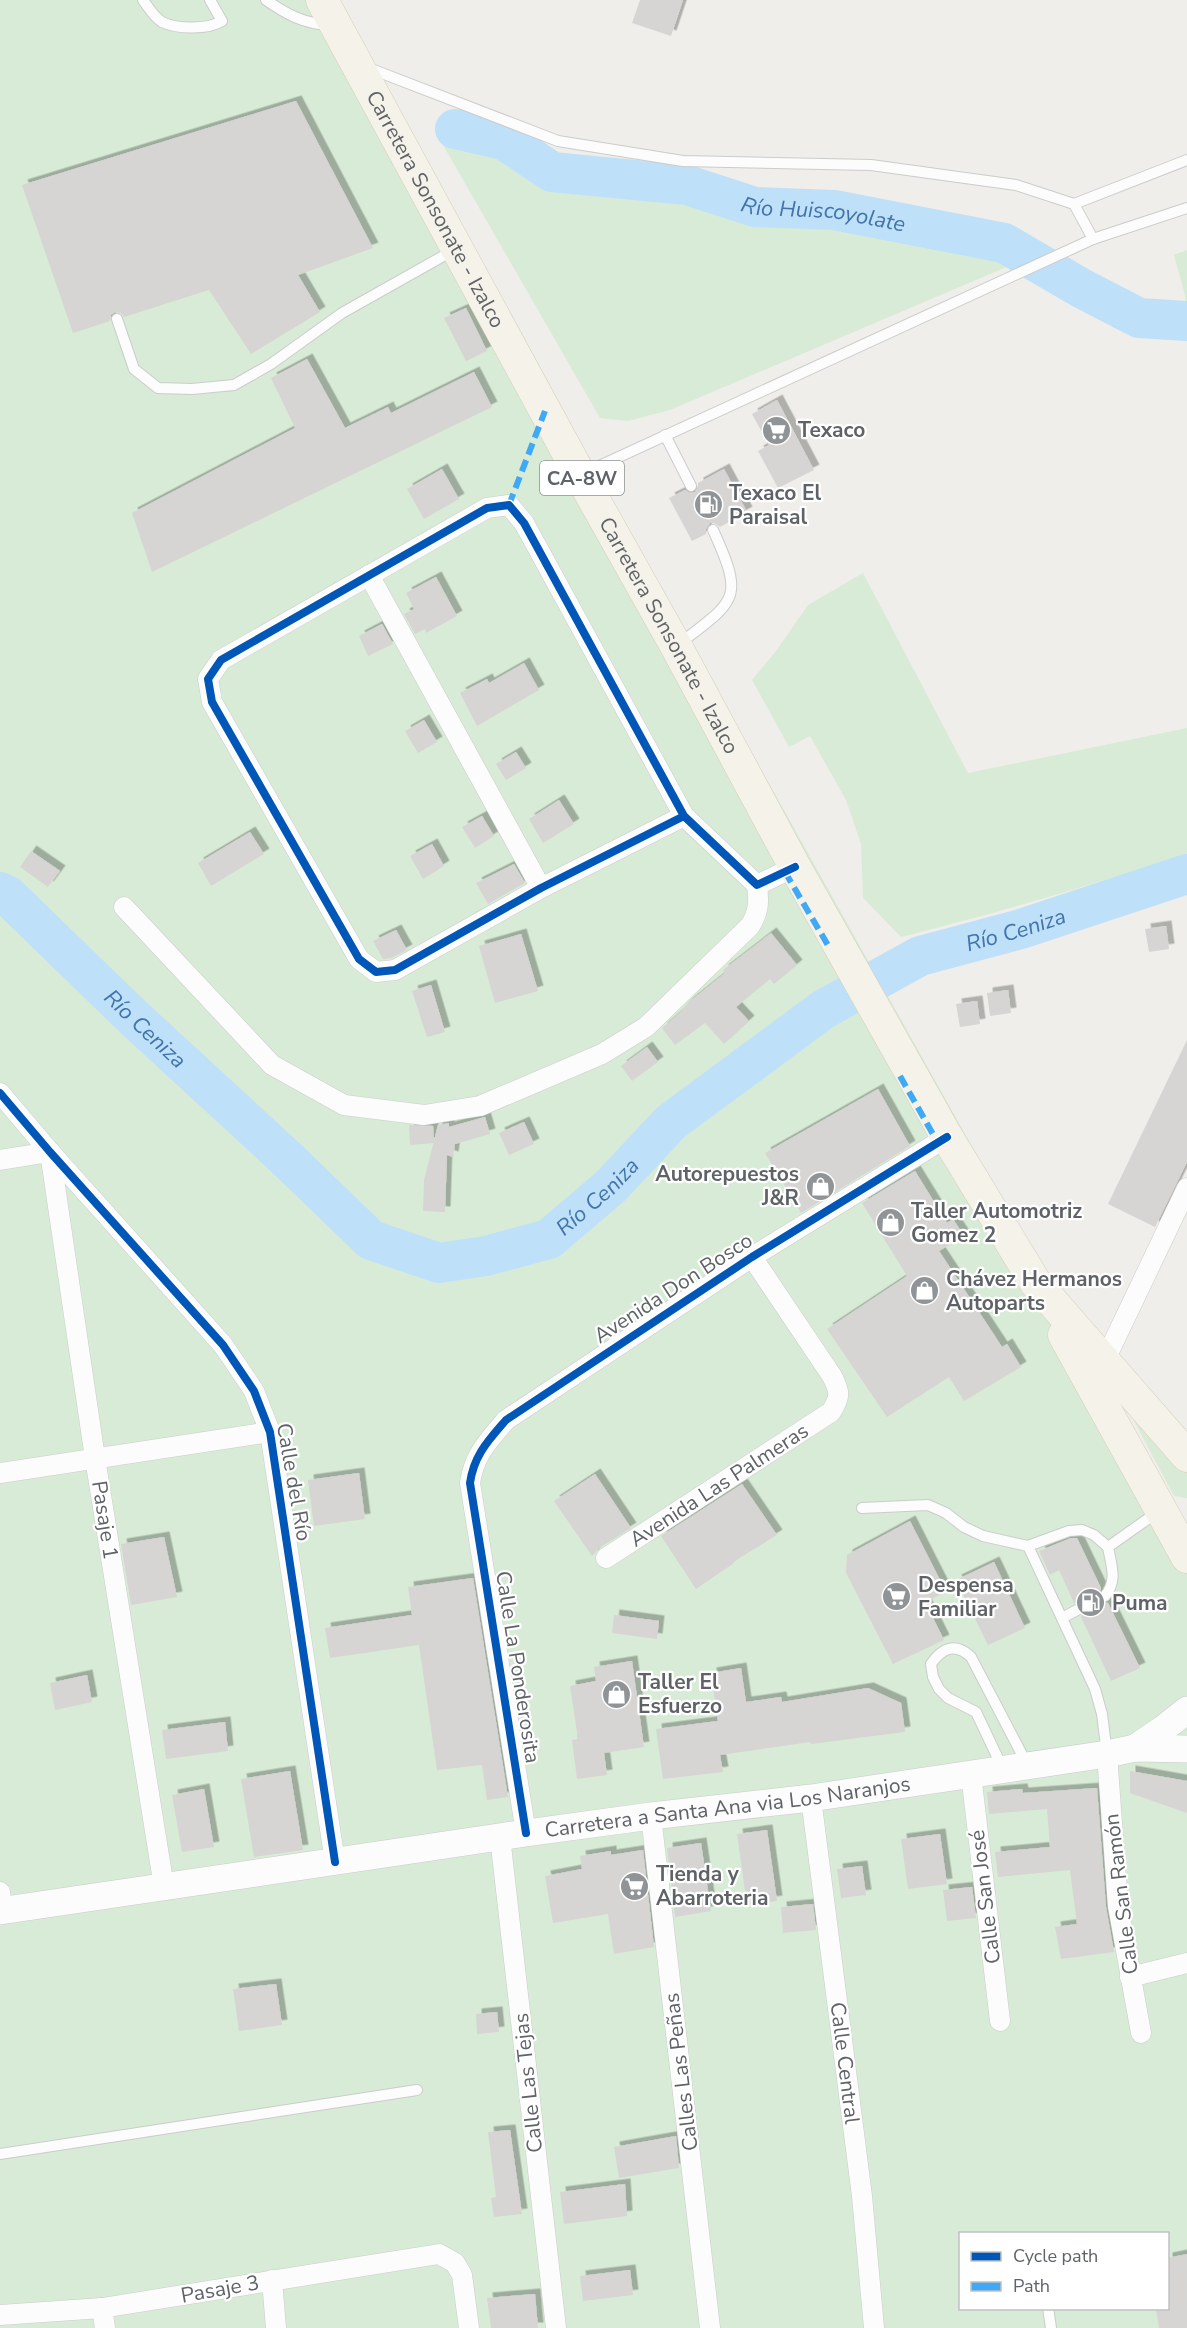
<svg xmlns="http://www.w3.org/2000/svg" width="1187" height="2328" font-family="'Nunito Sans',sans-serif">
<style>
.green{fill:#d8ebd6;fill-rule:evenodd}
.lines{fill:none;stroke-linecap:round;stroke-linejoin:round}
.river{stroke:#bfe0f9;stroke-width:40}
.building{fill:#d6d5d3;filter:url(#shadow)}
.service-casing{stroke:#cbcccc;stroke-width:12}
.minor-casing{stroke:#cbcccc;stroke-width:21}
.secondary-casing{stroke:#cacacb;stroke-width:28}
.primary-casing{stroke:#d7ceb8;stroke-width:33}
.service{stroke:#fdfcfc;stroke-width:10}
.minor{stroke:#fdfcfc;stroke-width:20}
.secondary{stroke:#fdfcfc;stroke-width:27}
.primary{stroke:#f4f2e9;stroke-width:32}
.quiet{stroke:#3fa9f5;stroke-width:6;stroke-dasharray:12 6;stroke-linecap:butt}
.cycleway-casing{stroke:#fff;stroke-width:11}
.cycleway{stroke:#0057b8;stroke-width:8}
.labels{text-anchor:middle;stroke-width:4.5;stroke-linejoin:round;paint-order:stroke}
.shield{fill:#fff;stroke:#8f9295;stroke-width:1.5}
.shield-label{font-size:20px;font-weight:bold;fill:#5f6368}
.street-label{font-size:21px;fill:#5f6368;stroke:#fff}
.poi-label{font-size:21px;font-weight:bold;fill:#5f6368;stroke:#fff;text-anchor:start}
.water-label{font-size:22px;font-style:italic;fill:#4174aa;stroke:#fff}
</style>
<defs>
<filter id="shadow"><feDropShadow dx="5.5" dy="-5.5" stdDeviation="0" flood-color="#0004"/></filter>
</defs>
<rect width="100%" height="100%" fill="#efeeea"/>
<g class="green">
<path d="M0,0h331l856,1531v797h-1187zM960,2234h208v74h-208z"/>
<path d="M443,145l60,4 47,33 134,7 70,22 78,3 184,49 -346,147 -42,11 -28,-3z"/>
<path d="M1187,250v65l-2,-20 -11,-40z"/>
<path d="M863,573l105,200 219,-45v126c-95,31 -190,59 -286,83l-38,-39 -2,-54 -15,-44 -36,-64 -21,11 -37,-67 24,-29 32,-46z"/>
<path d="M1122,1398l65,72v28l-13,-2z"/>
</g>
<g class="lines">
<g class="river">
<path id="s1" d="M455,129l49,11 48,32 135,13 68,22 79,3 170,33 77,45 58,30 48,3"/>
<path id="s2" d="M0,892l8,4 126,122 151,139 86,83 68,23 47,-7 63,-17 62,-53 60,-64 153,-113 96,-53 101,-27 166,-55"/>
</g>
</g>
<g class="building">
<path d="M640,0h43l-12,36 -39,-13z"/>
<path d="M296,101l77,147 -75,27 22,37 -69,42 -42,-64 -85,27 -3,-4 -6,-1 -4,3 -1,6 -37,12 -51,-148z"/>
<path d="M466,308l21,43 -21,10 -22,-43z"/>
<path d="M307,359l38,69 43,-21 3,6 83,-41 18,35 -340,165 -20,-59 163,-85 -24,-50z"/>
<path d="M777,400l37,70 -36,18 -20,-37 11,-6 -17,-31z"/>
<path d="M442,469l17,30 -35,20 -17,-30z"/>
<path d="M724,469l23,43 -27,15 -6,-4h-4l-4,6v5l-14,7 -23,-43 16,-8 5,3 5,-1 3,-5v-4z"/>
<path d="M436,577l21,39 -31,17 -1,-4 -10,5 -11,-20 10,-5 -8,-16z"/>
<path d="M382,624l11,20 -25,12 -9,-20z"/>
<path d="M524,663l15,27 -62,36 -17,-33 27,-14 2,4z"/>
<path d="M424,720l13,22 -19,11 -13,-22z"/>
<path d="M516,752l10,16 -20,12 -10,-16z"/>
<path d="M559,800l15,24 -31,19 -14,-24z"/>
<path d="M482,816l12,20 -19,12 -13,-21z"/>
<path d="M250,832l14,22 -53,32 -13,-23z"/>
<path d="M432,844l12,22 -21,13 -13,-23z"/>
<path d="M31,851l29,20 -12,16 -28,-20z"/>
<path d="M514,864l11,19 -37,21 -12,-21z"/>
<path d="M1166,926l3,23 -20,3 -4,-23z"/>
<path d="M396,930l11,20 -16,8 -8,1 -10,-18z"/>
<path d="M771,933l26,32 -23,19 -4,-5 -34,28 13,14 -25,23 -19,-21 -30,22 -13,-17 21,-18 -1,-1 7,-7 36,-29 -2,-3z"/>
<path d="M521,934l17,57 -43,12 -16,-57z"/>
<path d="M431,985l14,47 -18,5 -15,-46z"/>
<path d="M1008,990l3,23 -21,3 -3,-23z"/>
<path d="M977,1001l3,23 -20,3 -4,-23z"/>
<path d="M1187,1040v122l-32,65 -47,-23z"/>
<path d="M647,1047l11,15 -26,19 -11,-15z"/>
<path d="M878,1089l32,57 -109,67 -36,-60z"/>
<path d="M485,1117l5,17 -35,10 -2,13 -6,-2 -2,57 -22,-1 1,-31 14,-55 11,-2v4z"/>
<path d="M524,1122l10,22 -25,11 -10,-22z"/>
<path d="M409,1125l24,1 1,17 -24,2z"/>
<path d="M915,1171l32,52 6,-4 11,17 -25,15 63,96 5,-3 14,23 -57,34 -15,-24 -62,40 -60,-88 80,-53 -45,-73z"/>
<path d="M359,1473l6,46 -51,7 -6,-46z"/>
<path d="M595,1474l36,54 -32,20 -7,8 -38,-55z"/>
<path d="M742,1484l35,51 -44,27 1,1 -38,26 -35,-53z"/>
<path d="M910,1521l36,71 -21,10 19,38 -51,24 -47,-91 1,-18z"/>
<path d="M164,1537l13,60 -46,8 -10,-61z"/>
<path d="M1071,1538h6l24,50 -3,11 3,3 7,1 32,65 -29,13 -30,-64 3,-6 -1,-5 -3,-3h-6l-15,-33 -9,5 -11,-24z"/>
<path d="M994,1562l31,66 -37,17 -32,-65z"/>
<path d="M473,1578l35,219 -21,3 -5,-35 -45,5 -18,-125 -89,13 -5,-30 87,-13 -4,-28z"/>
<path d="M614,1615l45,6 -2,18 -45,-6z"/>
<path d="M632,1661l12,86 -40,6 3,22 -30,4 -5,-39 6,-1 -8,-53 26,-5 -2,-14z"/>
<path d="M741,1668l5,34 35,-5 1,5 86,-14 33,15 4,29 -94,12 -1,-2 -90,13 3,17 -60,7 -7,-50 62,-8 -7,-48z"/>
<path d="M87,1675l5,27 -37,8 -5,-27z"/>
<path d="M225,1722l3,29 -62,8 -4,-29z"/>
<path d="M290,1771l13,79 -49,7 -13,-78z"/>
<path d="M1130,1771l57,10v32l-57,-20z"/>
<path d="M1097,1788l9,119 8,45 -53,7 -6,-32 22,-3 -7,-54 -72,7 -3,-25 55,-5 -3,-38 -58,5 -2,-22 35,-3 1,4z"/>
<path d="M204,1789l10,58 -32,5 -10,-57z"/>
<path d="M767,1830l10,71 -30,4 -10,-71z"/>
<path d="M940,1834l7,50 -39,5 -7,-50z"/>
<path d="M701,1843l10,68 -36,6 -8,-69z"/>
<path d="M643,1850l11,97 -40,7 -6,-40 -55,9 -8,-47 37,-7 -2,-13 31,-5v4z"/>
<path d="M862,1866l4,29 -25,3 -4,-29z"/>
<path d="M972,1887l4,31 -29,3 -4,-31z"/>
<path d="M813,1904l3,26 -33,3 -2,-26z"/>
<path d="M276,1984l6,41 -43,6 -6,-42z"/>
<path d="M497,2012l2,20 -22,2 -1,-20z"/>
<path d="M510,2130l12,84 -28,3 -3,-19 5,-1 -8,-65z"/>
<path d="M676,2136l3,32 -60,10 -5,-31z"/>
<path d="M625,2184l2,32 -63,8 -4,-32z"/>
<path d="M1187,2254v74h-28l-3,-19 11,-1v-50z"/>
<path d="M630,2270l3,25 -50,6 -3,-25z"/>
<path d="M535,2294l3,34h-47l-4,-30z"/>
</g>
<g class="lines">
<defs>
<g id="service">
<path d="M143,0c5,7 11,17 19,22 14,7 46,8 60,-1l-12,-21"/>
<path d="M266,0c20,14 38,24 64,25"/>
<path d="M366,67l192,74 125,20 188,4 145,20 58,19 19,35"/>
<path d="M1074,204l113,-44"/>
<path d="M117,319l17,50 24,19 34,1 42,-4 37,-21 71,-51 112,-63"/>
<path d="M665,435l26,51"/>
<path d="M584,473l509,-234 94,-31"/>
<path d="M679,644c57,-44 66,-44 34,-114"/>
<path d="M862,1508l66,-3 18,8 18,14 19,9 45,10 41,-15 13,-1 12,5 14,12"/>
<path d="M1028,1546l67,143 7,25 5,40"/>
<path d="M1105,1596c13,-16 6,-31 3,-49l51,-36"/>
<path d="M1062,1618l15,-8"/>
<path d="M1003,1769l-27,-57 -28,-14 -9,-9 -6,-12 -2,-13c11,-16 24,-22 40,-7l57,109"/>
<path d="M0,2154l417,-64"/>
<path d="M1048,2308l3,20"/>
</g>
<g id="minor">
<path d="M369,575l172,313"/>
<path d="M684,816l-143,72 -146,82 -19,2 -17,-13 -147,-257 -4,-23 13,-19 266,-152 22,-3 15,18 160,293 73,69 38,-18"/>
<path d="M124,907l148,158 72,40 80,10 56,-9 122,-52 44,-27 104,-101c9,-14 9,-24 7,-41"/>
<path d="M0,1093l50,59 173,193 31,46 16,41 65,430"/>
<path d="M0,1160l50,-8 45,306 69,429"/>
<path d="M1104,1362l83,-174"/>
<path d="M0,1473l270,-41"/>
<path d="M606,1558l225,-146c10,-16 9,-20 1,-36l-80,-119"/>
<path d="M1107,1754l11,152 23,127"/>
<path d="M971,1774l29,247"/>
<path d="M811,1798l51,398 12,132"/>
<path d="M651,1816l59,512"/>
<path d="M526,1833l-56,-350c4,-28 18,-42 36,-63l246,-163 195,-120"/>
<path d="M500,1837l56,491"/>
<path d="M0,1892l3,19"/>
<path d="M1130,1977l57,-14"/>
<path d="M272,2280l4,48"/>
<path d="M102,2308l3,20"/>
<path d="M0,2315l102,-7 337,-54 16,9 7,12 7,53"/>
</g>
<g id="secondary">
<path d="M1135,1748l28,-19 24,-19"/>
<path id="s3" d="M0,1911l526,-78 125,-17 160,-18 296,-44 28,-6 52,1"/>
</g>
<g id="primary">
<path id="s4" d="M322,0l258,475 96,171 119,221 152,270 88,145 152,174"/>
<path d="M1064,1335l123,222"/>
</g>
</defs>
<use href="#service" class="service-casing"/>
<use href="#minor" class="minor-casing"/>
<use href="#secondary" class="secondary-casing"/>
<use href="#primary" class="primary-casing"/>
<use href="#service" class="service"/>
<use href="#minor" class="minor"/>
<use href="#secondary" class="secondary"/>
<use href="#primary" class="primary"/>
<g class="quiet">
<path d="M509,505l36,-94"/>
<path d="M785,872l44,75"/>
<path d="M900,1076l38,67"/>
</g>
<defs>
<g id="cycleway">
<path d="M684,816l-143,72 -146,82 -19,2 -17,-13 -147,-257 -4,-23 13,-19 266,-152 22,-3 15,18 160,293 73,69 38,-18"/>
<path d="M0,1093l50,59 173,193 31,46 16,41 65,430"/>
<path d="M526,1833l-56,-350c4,-28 18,-42 36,-63l246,-163 195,-120"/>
</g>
</defs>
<use href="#cycleway" class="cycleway-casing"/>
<use href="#cycleway" class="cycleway"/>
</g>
<defs>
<symbol id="supermarket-disc" viewBox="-11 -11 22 22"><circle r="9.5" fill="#919496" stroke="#fff"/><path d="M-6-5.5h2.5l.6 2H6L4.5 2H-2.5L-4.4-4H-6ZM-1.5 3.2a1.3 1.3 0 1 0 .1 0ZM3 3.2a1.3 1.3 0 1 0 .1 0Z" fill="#fff"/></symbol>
<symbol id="fuel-disc" viewBox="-11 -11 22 22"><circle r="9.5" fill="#919496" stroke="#fff"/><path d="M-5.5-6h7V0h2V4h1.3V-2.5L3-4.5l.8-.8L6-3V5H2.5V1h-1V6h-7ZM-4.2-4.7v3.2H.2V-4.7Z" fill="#fff"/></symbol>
<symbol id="shop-disc" viewBox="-11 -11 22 22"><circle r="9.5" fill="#919496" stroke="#fff"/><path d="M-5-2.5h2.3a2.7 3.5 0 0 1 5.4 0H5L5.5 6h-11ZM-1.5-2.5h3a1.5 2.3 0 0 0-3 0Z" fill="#fff"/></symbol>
</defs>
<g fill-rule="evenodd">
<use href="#supermarket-disc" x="760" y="414" width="33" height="33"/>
<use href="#fuel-disc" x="692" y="488" width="33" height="33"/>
<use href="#shop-disc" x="804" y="1170" width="33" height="33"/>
<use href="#shop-disc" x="874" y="1206" width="33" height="33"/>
<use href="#shop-disc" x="908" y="1274" width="33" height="33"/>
<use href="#supermarket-disc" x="880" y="1580" width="33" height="33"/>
<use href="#fuel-disc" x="1074" y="1586" width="33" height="33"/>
<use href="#shop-disc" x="600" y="1678" width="33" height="33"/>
<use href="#supermarket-disc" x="618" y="1870" width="33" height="33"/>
</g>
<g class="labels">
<rect class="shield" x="540" y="461" width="84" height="34" rx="4.5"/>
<g class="shield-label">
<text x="582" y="485">CA-8W</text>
</g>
<g class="street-label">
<text dy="7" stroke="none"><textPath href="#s4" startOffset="238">Carretera Sonsonate - Izalco</textPath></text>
<text dy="7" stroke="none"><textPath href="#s4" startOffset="724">Carretera Sonsonate - Izalco</textPath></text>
<text transform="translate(673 1288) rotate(-33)" y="7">Avenida Don Bosco</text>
<text transform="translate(294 1482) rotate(80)" y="7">Calle del Río</text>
<text transform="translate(719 1485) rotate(-33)" y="7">Avenida Las Palmeras</text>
<text transform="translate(105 1520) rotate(81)" y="7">Pasaje 1</text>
<text transform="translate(518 1667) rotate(81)" y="7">Calle La Ponderosita</text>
<text dy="7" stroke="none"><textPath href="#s3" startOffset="735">Carretera a Santa Ana via Los Naranjos</textPath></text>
<text transform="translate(1121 1894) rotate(-97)" y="7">Calle San Ramón</text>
<text transform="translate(985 1897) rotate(-97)" y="7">Calle San José</text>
<text transform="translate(845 2063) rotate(83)" y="7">Calle Central</text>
<text transform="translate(681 2072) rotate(-97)" y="7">Calles Las Peñas</text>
<text transform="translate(528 2083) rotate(-96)" y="7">Calle Las Tejas</text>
<text transform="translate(220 2289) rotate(-10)" y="7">Pasaje 3</text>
</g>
<g class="poi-label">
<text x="798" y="437">Texaco</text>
<text x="729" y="500">Texaco El<tspan x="729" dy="24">Paraisal</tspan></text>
<text x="799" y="1181" text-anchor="end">Autorepuestos<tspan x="799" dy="24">J&amp;R</tspan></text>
<text x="911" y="1218">Taller Automotriz<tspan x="911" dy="24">Gomez 2</tspan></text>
<text x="946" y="1286">Chávez Hermanos<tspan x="946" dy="24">Autoparts</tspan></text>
<text x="918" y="1592">Despensa<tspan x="918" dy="24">Familiar</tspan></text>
<text x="1112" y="1610">Puma</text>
<text x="638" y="1689">Taller El<tspan x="638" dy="24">Esfuerzo</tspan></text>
<text x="656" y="1881">Tienda y<tspan x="656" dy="24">Abarroteria</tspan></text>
</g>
<g class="water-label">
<text dy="8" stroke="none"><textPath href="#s1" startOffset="384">Río Huiscoyolate</textPath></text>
<text dy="8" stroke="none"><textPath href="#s2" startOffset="1262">Río Ceniza</textPath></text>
<text dy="8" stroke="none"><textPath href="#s2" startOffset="200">Río Ceniza</textPath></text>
<text dy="8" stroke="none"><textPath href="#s2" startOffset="758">Río Ceniza</textPath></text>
</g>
</g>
<rect x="959" y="2232" width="210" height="78" fill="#ffffff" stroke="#bfc1c3" stroke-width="1.5"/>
<rect x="971" y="2252" width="30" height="9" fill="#0057b8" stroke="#bfc1c3" stroke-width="1.5"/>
<text x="1013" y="2262" font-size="18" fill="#5f6368">Cycle path</text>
<rect x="971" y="2282" width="30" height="9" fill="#3fa9f5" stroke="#bfc1c3" stroke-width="1.5"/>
<text x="1013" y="2292" font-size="18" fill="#5f6368">Path</text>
</svg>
